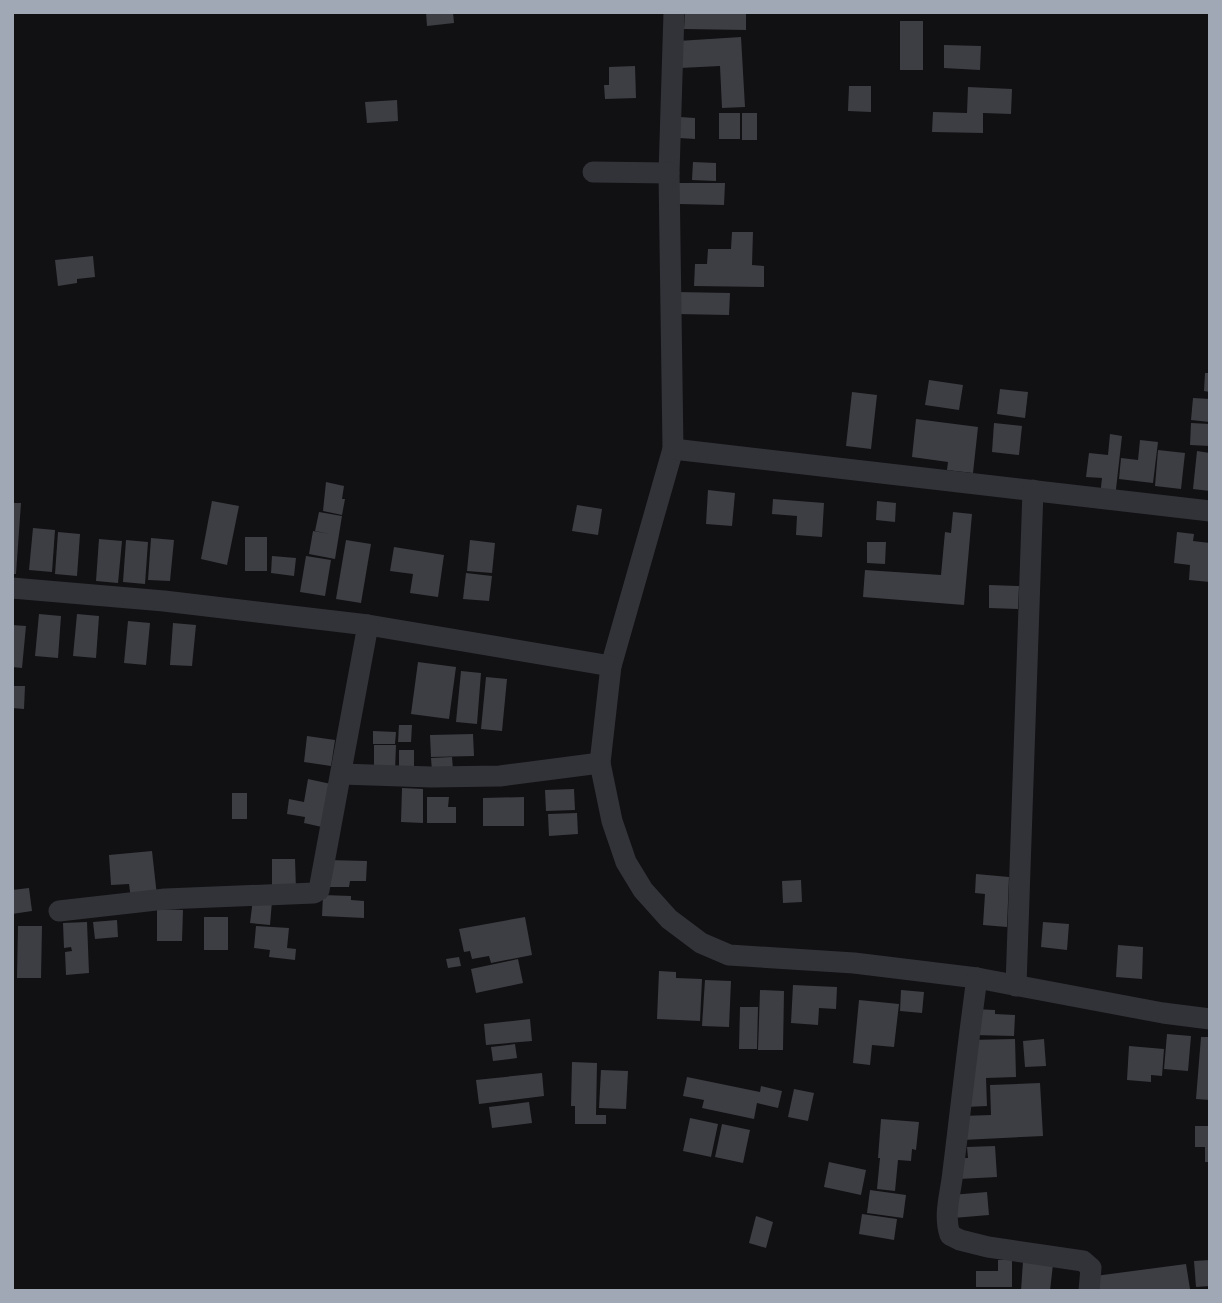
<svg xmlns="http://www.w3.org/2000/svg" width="1222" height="1303" font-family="'PT Sans',sans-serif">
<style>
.building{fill:#3d3e43}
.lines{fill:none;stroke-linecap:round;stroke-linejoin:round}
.minor{stroke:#323338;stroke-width:21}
</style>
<rect width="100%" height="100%" fill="#111113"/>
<g class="building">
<path d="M426,12h27l1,11 -27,3z"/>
<path d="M685,12h61v18l-62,-1z"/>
<rect x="900" y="21" width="23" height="49"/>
<path d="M741,37l4,70 -23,1 -2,-42 -40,2 -2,-27z"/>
<path d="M944,45l37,1 -1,24 -36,-2z"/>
<path d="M635,66l1,32 -31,1 -1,-14h5v-18z"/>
<path d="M849,86h22v26l-23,-1z"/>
<path d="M968,87l44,2 -1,25 -28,-1v20l-51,-1 1,-20 34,1z"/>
<path d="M397,100l1,21 -31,2 -2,-21z"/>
<rect x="719" y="113" width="21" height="26"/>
<rect x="742" y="113" width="15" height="27"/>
<path d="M680,117l15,1v21l-16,-1z"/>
<path d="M693,162l23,1v18l-24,-1z"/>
<path d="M679,183h46l-1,22 -45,-1z"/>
<path d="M732,232h21l-1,33 12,1v21l-70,-1 1,-22h12l1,-15h23z"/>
<path d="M93,256l2,21 -18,2v4l-19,3 -3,-26z"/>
<path d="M676,292l54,1 -1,22 -53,-1z"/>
<path d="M1205,373h5v19l-6,-1z"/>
<path d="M929,380l34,5 -4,25 -34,-5z"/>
<path d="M1000,389l28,3 -3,26 -28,-4z"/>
<path d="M852,392l25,3 -6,54 -25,-3z"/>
<path d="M1193,398l17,1v23l-19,-2z"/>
<path d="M916,419l62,8 -5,46 -26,-3 1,-8 -36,-5z"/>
<path d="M994,423l28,3 -3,29 -27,-3z"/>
<path d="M1191,423l19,1v22l-20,-1z"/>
<path d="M1110,434l12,2 -7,62 -15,-2 2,-18 -16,-1 3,-24 19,2z"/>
<path d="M1140,440l18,2 -5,41 -34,-4 2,-21 17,2z"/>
<path d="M1158,450l27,3 -4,36 -26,-3z"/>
<path d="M1197,451l13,2v38l-17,-2z"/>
<path d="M326,482l18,4 -2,13h3l-3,16 -19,-4z"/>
<path d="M708,490l27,3 -3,33 -26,-2z"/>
<path d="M773,499l51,4 -2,34 -26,-2 1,-19 -25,-2z"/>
<path d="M212,501l27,5 -12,59 -26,-6z"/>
<path d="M877,501l19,2 -1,19 -19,-2z"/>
<path d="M12,503h9l-5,71h-4z"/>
<path d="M577,505l25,4 -4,26 -26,-4z"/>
<path d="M319,512l23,4 -7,43 -26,-5 4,-23 17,3 -15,-3z"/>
<path d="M953,512l19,2 -8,91 -101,-8 2,-27 76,5 4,-43 6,1z"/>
<path d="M33,528l22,2 -3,42 -23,-2z"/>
<path d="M58,532l22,2 -3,42 -22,-2z"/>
<path d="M1177,532l17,2 -1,7 17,2v39l-21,-2 1,-15 -16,-2z"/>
<rect x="245" y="537" width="22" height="34"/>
<path d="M151,538l23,2 -4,41 -22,-1z"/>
<path d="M99,539l23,2 -4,42 -22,-2z"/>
<path d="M126,540l22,2 -3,42 -22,-2z"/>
<path d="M346,540l25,4 -10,59 -25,-4z"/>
<path d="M470,540l25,3 -3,30 -25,-2z"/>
<path d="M867,542h19l-1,22 -18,-1z"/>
<path d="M394,547l50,8 -6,42 -28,-4 3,-19 -23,-3z"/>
<path d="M272,556l24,2 -2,18 -23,-3z"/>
<path d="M306,556l25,4 -6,36 -25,-4z"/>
<path d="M466,573l26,3 -3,25 -26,-2z"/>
<path d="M989,585l30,1 -1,23 -29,-1z"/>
<path d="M39,614l22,2 -3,42 -23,-2z"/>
<path d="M77,614l22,2 -3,42 -23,-2z"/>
<path d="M128,621l22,2 -4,42 -22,-2z"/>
<path d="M173,623l23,2 -4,41 -22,-1z"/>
<path d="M12,625l14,1 -4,42 -10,-1z"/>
<path d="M418,662l38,5 -7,52 -38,-5z"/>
<path d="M461,671l20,2 -4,51 -21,-2z"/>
<path d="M486,677l21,2 -5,52 -21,-2z"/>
<path d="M12,686h13l-1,23 -12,-1z"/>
<path d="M399,725h13l-1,17h-13z"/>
<path d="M373,731l23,1 -1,12h-22z"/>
<path d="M473,734l1,22 -43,1 -1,-22z"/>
<path d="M307,736l28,4 -4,26 -27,-4z"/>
<path d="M374,745h22l-1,26h-21z"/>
<rect x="399" y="750" width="15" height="21"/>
<path d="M452,757l1,13 -21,1 -1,-13z"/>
<path d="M308,779l23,5 -9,43 -18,-4 1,-6 -18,-3 2,-15 15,3z"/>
<path d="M402,788l21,1v34l-22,-1z"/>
<path d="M574,789l1,21 -29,1 -1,-21z"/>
<rect x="232" y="793" width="15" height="26"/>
<path d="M427,797h22l-1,10h8v16h-29z"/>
<path d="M524,797v29h-41v-28z"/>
<path d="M577,813l1,21 -29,2 -1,-22z"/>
<path d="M152,851l5,45 -26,3 -2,-15 -18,1 -2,-30z"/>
<path d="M272,859h23l1,31h-24z"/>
<path d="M327,860l40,1 -1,20h-16l-1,6h-22z"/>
<path d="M976,874l33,3 -2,50 -24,-2 2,-31 -10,-1z"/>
<path d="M801,880l1,22 -19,1 -1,-22z"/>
<path d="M29,888l3,23 -20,3v-24z"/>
<path d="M323,895l28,1v4l13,1v17l-42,-2z"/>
<path d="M253,899l19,2 -2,24 -20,-2z"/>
<path d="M157,909l26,1 -1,31h-25z"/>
<rect x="204" y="917" width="24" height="33"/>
<path d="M525,917l7,38 -41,8 -2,-7 -17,3 -2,-8 -6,1 -5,-23z"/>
<path d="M117,920l1,17 -23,2 -2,-17z"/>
<path d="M87,922l2,51 -23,2 -1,-23 7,-1 -1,-4 -7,1 -1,-25z"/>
<path d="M1043,922l26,2 -2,26 -26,-3z"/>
<path d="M18,926h24l-1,52h-24z"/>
<path d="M256,926l33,2 -2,20 9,1 -1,11 -26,-3 1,-7 -16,-2z"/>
<path d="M1118,945l25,2 -1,32 -26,-2z"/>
<path d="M459,957l2,9 -13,2 -2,-9z"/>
<path d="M518,959l5,24 -47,10 -5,-24z"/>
<path d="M659,971l17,1v6l26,1 -2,42 -43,-2z"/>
<path d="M705,980l26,1 -2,46 -27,-1z"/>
<path d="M793,985l44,2 -1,22 -17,-1 -1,17 -27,-2z"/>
<path d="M760,990l24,1 -1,59h-25z"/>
<path d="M901,990l23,2 -2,21 -22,-2z"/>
<path d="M859,1000l40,4 -5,43 -22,-2 -2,20 -17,-2z"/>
<path d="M740,1007h18l-1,42h-18z"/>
<path d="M974,1009l21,1v4l20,1 -1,21 -41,-1z"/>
<path d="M530,1019l2,22 -46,4 -2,-21z"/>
<path d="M1167,1034l24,2 -3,35 -24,-2z"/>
<path d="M1201,1037h9v63l-14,-1z"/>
<path d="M1015,1039l1,38 -30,1 1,28 -22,1 4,-67z"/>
<path d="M1044,1039l2,27 -21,1 -2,-26z"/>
<path d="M515,1044l2,14 -24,3 -2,-14z"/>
<path d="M1129,1046l35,3 -2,27 -11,-1v7l-24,-2z"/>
<path d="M572,1062l25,1 -1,52h10v9h-31v-18h-4z"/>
<path d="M601,1070l27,1 -2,38 -27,-1z"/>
<path d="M542,1073l2,23 -65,8 -3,-24z"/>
<path d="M687,1077l73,15 1,-6 21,5 -4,17 -21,-5 -3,16 -52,-11 2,-8 -21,-4z"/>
<path d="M1040,1083l3,53 -81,4 -1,-24 30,-1 -1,-30z"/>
<path d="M794,1089l20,4 -6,28 -20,-4z"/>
<path d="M529,1102l3,21 -40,5 -3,-21z"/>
<path d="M690,1118l28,6 -7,33 -28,-6z"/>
<path d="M881,1119l38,3 -3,28 -4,-1 -1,12 -13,-1 -3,31 -18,-2 3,-31h-2z"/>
<path d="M722,1124l28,6 -7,33 -28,-6z"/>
<path d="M1195,1126h15v36h-5v-15h-10z"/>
<path d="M995,1146l2,31 -38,2 -1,-21h10l-1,-11z"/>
<path d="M829,1162l37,8 -5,25 -37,-8z"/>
<path d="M870,1190l36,5 -3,23 -36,-5z"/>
<path d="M987,1192l2,23 -36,3 -2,-23z"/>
<path d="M862,1214l35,5 -3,21 -35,-6z"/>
<path d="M756,1216l17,6 -7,26 -17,-5z"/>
<path d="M998,1260h14v27h-36v-16h22z"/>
<path d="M1210,1260v26l-14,1 -2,-26z"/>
<path d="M1023,1261l30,3 -3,27h-29z"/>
<path d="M1186,1264l4,25 -12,2h-81l-2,-15z"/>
</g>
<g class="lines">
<g class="minor">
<path d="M674,12l-5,161 4,276 -62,217 -11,97 12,58 14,41 17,28 26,29 32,24 28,12 125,8 123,15 186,35 47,6"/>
<path d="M593,172l76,1"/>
<path d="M673,449l537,62"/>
<path d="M12,588l152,13 204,24 243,41"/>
<path d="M341,774l90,3 69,-1 100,-13"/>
<path d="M59,911l106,-12 149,-6 5,-3 49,-265"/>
<path d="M977,978c-9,64 -16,129 -24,193 -2,22 -10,43 -3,64l10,5 28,7 95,14 8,7 -2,23"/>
<path d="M1016,986l17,-496"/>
</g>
</g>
<rect width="1222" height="1303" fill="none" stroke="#a1a8b5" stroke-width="28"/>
</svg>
